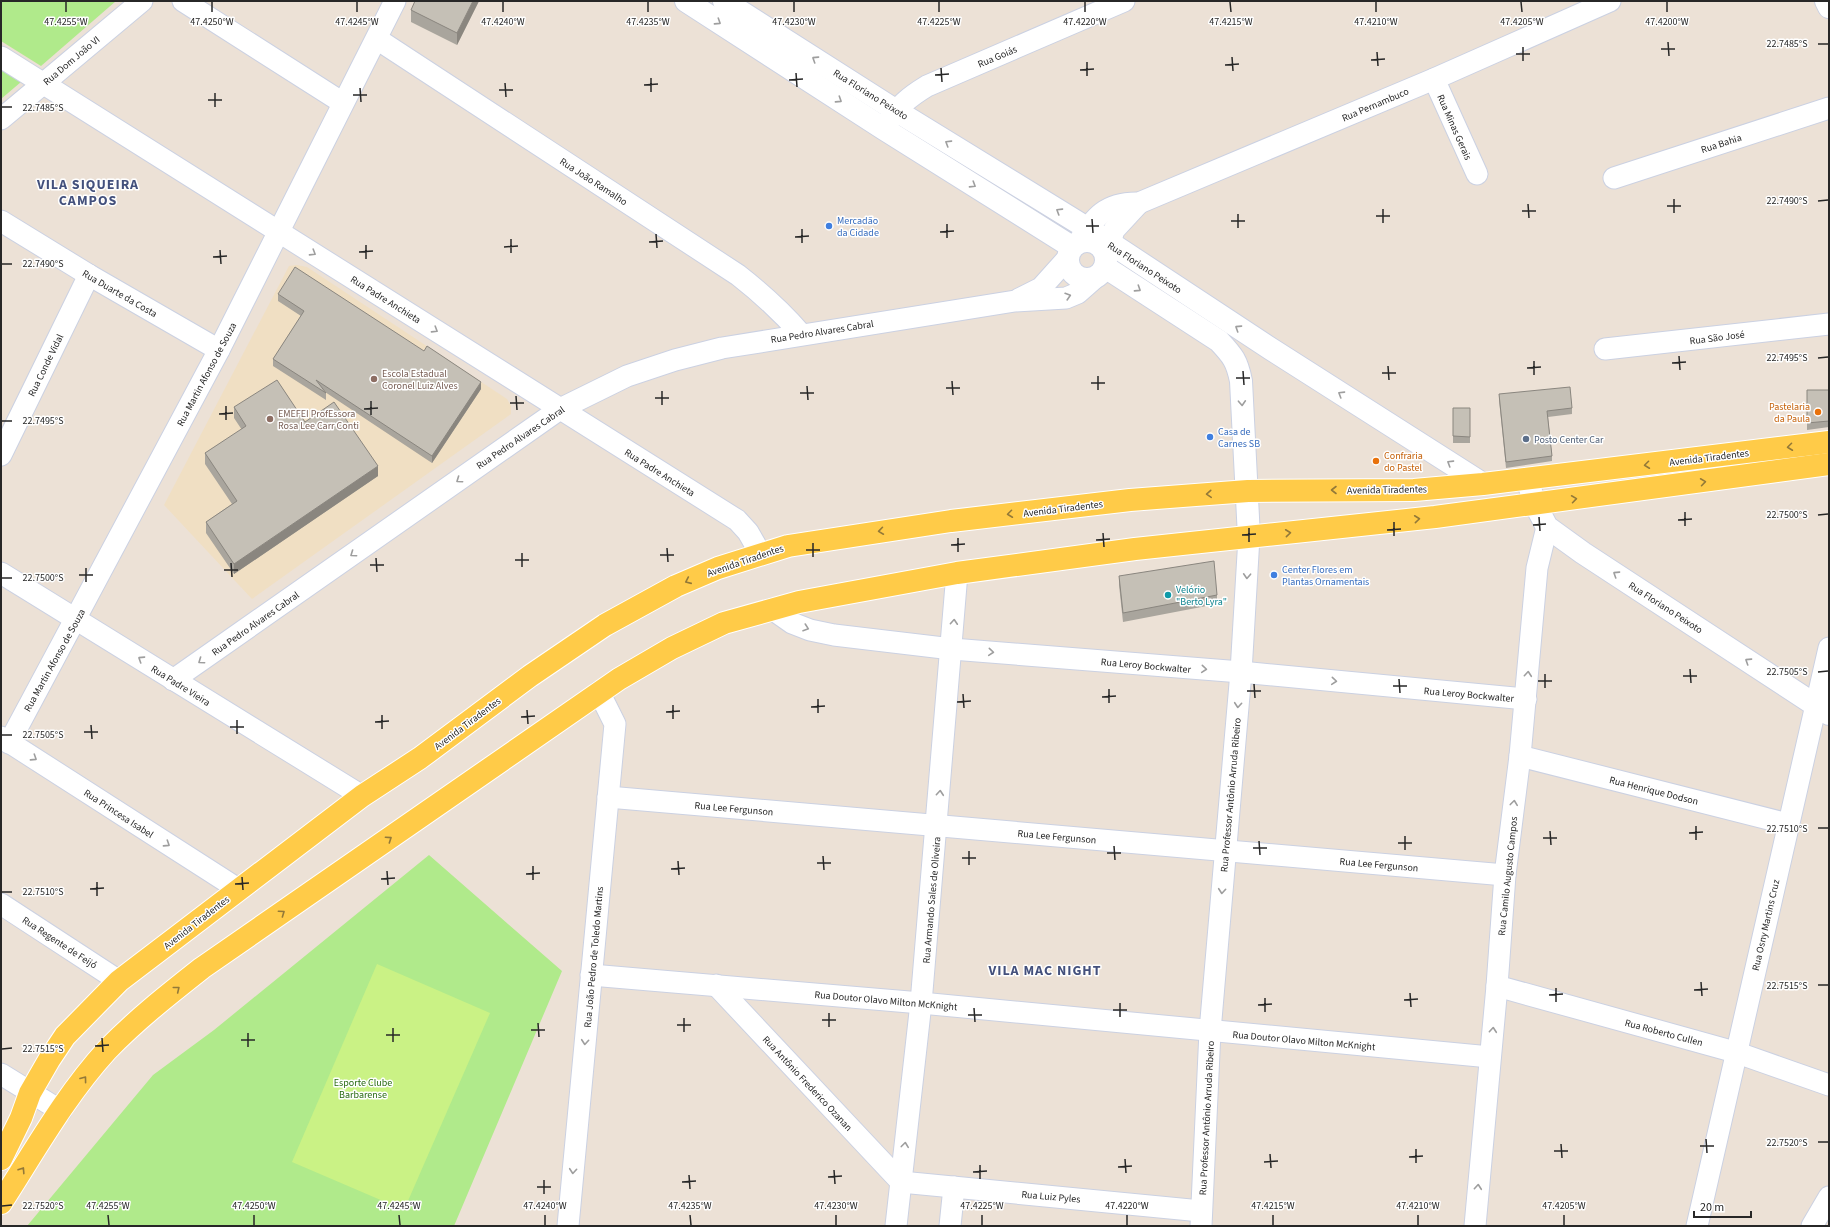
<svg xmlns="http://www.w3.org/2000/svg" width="1830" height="1227" font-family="'Source Sans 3',sans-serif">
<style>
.education{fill:#f0dfc3}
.green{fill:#b0ea8b}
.pitch{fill:#caf285}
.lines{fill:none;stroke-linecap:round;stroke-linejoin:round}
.minor-casing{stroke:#cbd1e2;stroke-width:23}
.tertiary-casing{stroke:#cbd1e2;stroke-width:24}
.secondary-casing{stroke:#cbd1e2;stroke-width:24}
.primary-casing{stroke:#fff;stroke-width:24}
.minor{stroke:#fff;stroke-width:21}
.tertiary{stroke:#fff;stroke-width:22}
.secondary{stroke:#fff;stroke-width:22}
.primary{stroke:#ffcb48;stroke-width:22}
.wall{fill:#a9a59d}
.shaded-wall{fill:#8a867f}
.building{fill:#c5c0b6;stroke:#8a867f}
.oneway{stroke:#9e9e9e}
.oneway2{stroke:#937938}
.ticks{fill:none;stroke:#272727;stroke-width:1.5}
.shop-dot{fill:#3f7fe0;stroke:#fff;stroke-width:1.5}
.education-dot{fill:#8d6e63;stroke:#fff;stroke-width:1.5}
.food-dot{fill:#e8710a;stroke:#fff;stroke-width:1.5}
.service-dot{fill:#5c6f8a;stroke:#fff;stroke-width:1.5}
.culture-dot{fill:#0f9aa8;stroke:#fff;stroke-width:1.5}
.labels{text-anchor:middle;stroke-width:3;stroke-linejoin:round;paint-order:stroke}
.street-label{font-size:10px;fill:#272727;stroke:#fff}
.shop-label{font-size:10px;fill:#366cbe;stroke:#fff;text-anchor:start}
.education-label{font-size:10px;fill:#785e54;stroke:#fff;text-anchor:start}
.food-label{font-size:10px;fill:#c56008;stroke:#fff;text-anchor:end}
.service-label{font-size:10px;fill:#4e5e75;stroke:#fff;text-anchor:start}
.culture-label{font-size:10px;fill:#0d838f;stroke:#fff;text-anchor:start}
.park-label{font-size:10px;fill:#286a11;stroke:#fff}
.district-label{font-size:14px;font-weight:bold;letter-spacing:1px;fill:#43507c;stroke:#fff}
.ticks-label{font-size:10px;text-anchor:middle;fill:#272727;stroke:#fff;stroke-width:3;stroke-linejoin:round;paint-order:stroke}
</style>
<rect width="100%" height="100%" fill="#ece1d6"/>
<path class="education" d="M297,265l10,2 200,132 4,7v8l-259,185 -88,-94 125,-239z"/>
<g class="green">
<path d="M1,1h115l-75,65 -40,-25z"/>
<path d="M1,69l20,13 -20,17z"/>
<path d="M429,855l133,116 -108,255h-427l126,-151 61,-45z"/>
</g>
<path class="pitch" d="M377,964l113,49 -86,197 -112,-48z"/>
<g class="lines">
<defs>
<g id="minor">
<path d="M183,1l160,102"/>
<path d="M377,39l361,236c23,18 44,37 63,59"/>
<path d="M1,57l736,463 11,12 12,21"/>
<path d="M1434,79l43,95"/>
<path d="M1,119l141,-118"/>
<path d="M887,124c11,-18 22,-27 40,-38l197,-85"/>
<path d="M1614,178l215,-70"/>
<path d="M1,221l88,54 130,75"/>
<path d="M1078,243c16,-26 28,-41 61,-40l295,-124 176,-78"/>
<path d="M1106,257l8,-27 25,-27"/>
<path d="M1019,299l22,-11 26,-29"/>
<path d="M1605,349l224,-25"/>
<path d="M1,455l88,-180"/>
<path d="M1,573l361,223"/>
<path d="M772,609l20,14 18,7 24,5 118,14 289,23 285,27"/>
<path d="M173,680l387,-271 67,-33 48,-16 47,-12 293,-47 51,-3 12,-5 17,-15"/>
<path d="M1,737l237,152"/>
<path d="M9,743l210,-393 176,-349"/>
<path d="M1520,756l268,68"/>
<path d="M608,797l897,78"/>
<path d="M1,904l118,77"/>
<path d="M591,975l330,28 569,54"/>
<path d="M716,985l185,197 300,29"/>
<path d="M1497,986l238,66 94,33"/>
<path d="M1,1074l60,37"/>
<path d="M568,1226l47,-502 -16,-32"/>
<path d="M896,1226l25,-223 36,-430"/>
<path d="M950,1226l4,-39"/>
<path d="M1201,1226l9,-195 31,-359 8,-135"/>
<path d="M1475,1226l22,-240 8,-111 15,-119 17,-188 10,-41"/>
<path d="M1697,1226l132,-578"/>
<path d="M1812,1226l17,-29"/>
</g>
<path id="tertiary" d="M1826,1l3,6"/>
<g id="secondary">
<path d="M686,1l198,128 188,118"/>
<path d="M724,1l171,109 200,123 176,116 212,135"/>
<circle cx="1087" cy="260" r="19"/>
<path d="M1105,267l114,74c14,15 18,20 22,40l8,156"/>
<path d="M1527,479l8,25 12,23 36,26 246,161"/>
</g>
<g id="primary">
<path d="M1,1159l20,-41 9,-25 19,-33 16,-24 54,-55 243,-185 58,-38 110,-82 75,-51 71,-39 42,-18 70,-22 163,-25 179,-21 118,-9 166,-1 69,-6 346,-42"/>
<path d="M1,1203c33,-51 64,-107 106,-153 29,-30 62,-56 95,-82l417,-289 53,-31 52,-25 75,-21 158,-29 178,-24 300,-32 394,-53"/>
</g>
</defs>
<use href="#minor" class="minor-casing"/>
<use href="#tertiary" class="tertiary-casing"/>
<use href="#secondary" class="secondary-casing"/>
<use href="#primary" class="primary-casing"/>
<use href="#minor" class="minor"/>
<use href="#tertiary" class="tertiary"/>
<use href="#secondary" class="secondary"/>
<use href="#primary" class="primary"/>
</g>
<g class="wall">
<path d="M479,1l-22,44 -46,-23v-12z"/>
<path d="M278,294l203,95 -49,74 -107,-71 1,1v7l-53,-34v-7l28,-43 -23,-15z"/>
<path d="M1807,390h22v37l-22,3z"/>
<path d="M1499,394l73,14v6l-24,3 4,39v5l-46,7 -7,-68z"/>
<path d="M234,407l71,15 73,54 -144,98 -28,-41v-11l26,-18 -27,-40v-11l37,-23 -8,-12z"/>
<rect x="1453" y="408" width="17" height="35"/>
<path d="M1119,576l98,19v9l-94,18 -4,-37z"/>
</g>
<g class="shaded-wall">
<path d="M473,1h6l-22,44v-12z"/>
<path d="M481,382v7l-49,74v-7z"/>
<path d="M378,466v10l-144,98v-10z"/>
</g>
<g class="building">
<path d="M415,1h58l-16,32 -46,-23z"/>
<path d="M295,267l129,84 3,-5 54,36 -49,74 -116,-76 10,13 -53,-34 31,-48 -26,-17z"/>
<path d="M277,380l28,42 29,-20 44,64 -144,98 -28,-42 31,-21 -32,-48 41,-27 -12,-19z"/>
<path d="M1570,387l2,21 -25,3 5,45 -46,6 -7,-68z"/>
<path d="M1807,390h22v31l-22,2z"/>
<path d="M1453,408h17v29l-17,-1z"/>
<path d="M1214,561l3,34 -94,18 -4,-37z"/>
</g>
<defs><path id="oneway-chevron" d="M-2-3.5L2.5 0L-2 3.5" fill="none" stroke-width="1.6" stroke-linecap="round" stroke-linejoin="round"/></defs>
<g class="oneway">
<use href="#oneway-chevron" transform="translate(718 22) rotate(33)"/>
<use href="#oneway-chevron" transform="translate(815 59) rotate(-147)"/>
<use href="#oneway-chevron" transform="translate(839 100) rotate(33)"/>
<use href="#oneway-chevron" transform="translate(948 143) rotate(-148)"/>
<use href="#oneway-chevron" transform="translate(973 185) rotate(32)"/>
<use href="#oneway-chevron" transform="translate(1059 211) rotate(-148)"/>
<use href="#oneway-chevron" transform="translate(313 253) rotate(32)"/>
<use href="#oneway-chevron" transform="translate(1138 289) rotate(33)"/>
<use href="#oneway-chevron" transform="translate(1068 296) rotate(-17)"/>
<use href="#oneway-chevron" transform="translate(1238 328) rotate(-147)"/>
<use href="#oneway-chevron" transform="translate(435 330) rotate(32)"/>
<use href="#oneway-chevron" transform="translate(1341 394) rotate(-148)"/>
<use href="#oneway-chevron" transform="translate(1242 403) rotate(87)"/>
<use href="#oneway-chevron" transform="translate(1450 463) rotate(-148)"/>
<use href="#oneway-chevron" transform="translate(459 480) rotate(145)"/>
<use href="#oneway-chevron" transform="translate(353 554) rotate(145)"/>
<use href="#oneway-chevron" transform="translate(1616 574) rotate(-147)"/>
<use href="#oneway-chevron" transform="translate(1247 576) rotate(93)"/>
<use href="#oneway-chevron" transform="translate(954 622) rotate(-86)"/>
<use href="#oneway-chevron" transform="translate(806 628) rotate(19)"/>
<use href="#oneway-chevron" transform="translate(991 652) rotate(5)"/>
<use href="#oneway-chevron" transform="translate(141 659) rotate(-147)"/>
<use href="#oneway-chevron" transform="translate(201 661) rotate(145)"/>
<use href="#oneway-chevron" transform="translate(1748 661) rotate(-147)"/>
<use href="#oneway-chevron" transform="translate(1204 669) rotate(5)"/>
<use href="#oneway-chevron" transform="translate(1528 674) rotate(-85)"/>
<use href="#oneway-chevron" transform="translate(1334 681) rotate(5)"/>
<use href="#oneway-chevron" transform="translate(1238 705) rotate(95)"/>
<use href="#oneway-chevron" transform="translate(34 758) rotate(33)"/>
<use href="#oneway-chevron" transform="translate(940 793) rotate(-85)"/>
<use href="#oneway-chevron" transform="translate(1514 803) rotate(-83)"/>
<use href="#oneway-chevron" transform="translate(167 844) rotate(33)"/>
<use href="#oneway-chevron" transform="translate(1222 891) rotate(95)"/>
<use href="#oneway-chevron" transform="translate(1493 1030) rotate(-85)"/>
<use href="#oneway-chevron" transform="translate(585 1042) rotate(95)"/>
<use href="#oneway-chevron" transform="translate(905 1145) rotate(-83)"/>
<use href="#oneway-chevron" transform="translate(573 1171) rotate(95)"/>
<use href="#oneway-chevron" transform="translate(1478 1187) rotate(-85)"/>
</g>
<g class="oneway2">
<use href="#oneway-chevron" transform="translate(1790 447) rotate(173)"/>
<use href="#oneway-chevron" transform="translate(1647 465) rotate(173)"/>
<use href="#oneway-chevron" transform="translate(1703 482) rotate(-8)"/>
<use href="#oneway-chevron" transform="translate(1334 490) rotate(180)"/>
<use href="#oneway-chevron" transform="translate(1209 494) rotate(176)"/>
<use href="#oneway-chevron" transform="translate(1574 499) rotate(-8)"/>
<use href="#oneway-chevron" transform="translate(1010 514) rotate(173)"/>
<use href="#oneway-chevron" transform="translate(1417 519) rotate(-6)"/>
<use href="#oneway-chevron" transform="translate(881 531) rotate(172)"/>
<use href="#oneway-chevron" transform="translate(1288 533) rotate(-6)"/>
<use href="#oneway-chevron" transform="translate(688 581) rotate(156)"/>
<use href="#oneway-chevron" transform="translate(389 839) rotate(-34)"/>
<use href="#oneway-chevron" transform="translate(282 913) rotate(-35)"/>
<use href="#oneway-chevron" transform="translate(177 989) rotate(-39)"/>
<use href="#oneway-chevron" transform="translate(84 1079) rotate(-53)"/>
<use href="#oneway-chevron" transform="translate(22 1170) rotate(-57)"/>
</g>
<path class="ticks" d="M66,2v10M212,2v10M357,2v10M503,2v10M648,2v10M794,2v10M939,2v10M1085,2v10M1230,2l1,10M1376,2v10M1521,2l1,10M1667,2v10M1668,42l1,14M1818,44h10M1523,47v14M1661,49h14M1377,52l1,14M1516,54h14M1232,57l1,14M1371,60l14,-1M1087,62v14M1225,65l14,-1M941,68l1,14M1080,70l14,-1M796,73l1,14M935,75l14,-1M651,78v14M789,80l14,-1M505,83l1,14M644,85l14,-1M360,88l1,14M499,90h14M215,93v14M353,95h14M208,100h14M2,107h10M1674,199v14M1818,201l10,-1M1528,204l1,14M1667,206h14M1383,209v14M1522,211h14M1238,214v14M1376,216h14M1092,219l1,14M1231,221h14M947,224v14M1086,226h13M802,229v14M940,232l14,-1M656,234l1,14M795,237l14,-1M511,239v14M649,242l14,-1M366,245v14M504,247l14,-1M220,250l1,14M359,252l14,-1M213,257l14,-1M2,264h10M1679,356l1,14M1818,358l10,-1M1534,361v14M1672,363l14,-1M1388,366l1,14M1527,368l14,-1M1243,371l1,14M1382,373h14M1098,376v14M1236,378h14M952,381l1,14M1091,383h14M807,386l1,14M946,388h14M662,391v14M800,393h14M516,396l1,14M655,398h14M371,401v14M510,403h14M226,406v14M364,409l14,-1M219,414l14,-1M2,421h10M1685,512v14M1818,515l10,-1M1539,517l1,14M1678,520l14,-1M1394,522v14M1533,525l13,-1M1249,528v14M1387,530l14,-1M1103,533l1,14M1242,535l14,-1M958,538v14M1096,540l14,-1M813,543v14M951,545l14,-1M667,548l1,14M806,550h14M522,553v14M660,555h14M376,558l1,14M515,560h14M231,563l1,14M370,565h14M86,568v14M224,570h14M79,575h14M2,578h10M1690,669l1,14M1818,672l10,-1M1545,674v14M1683,676h14M1399,679l1,14M1538,681h14M1254,684l1,14M1393,686h14M1109,689v14M1247,691h14M963,694l1,14M1102,697l14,-1M818,699v14M957,702l14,-1M673,705v14M811,707l14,-1M527,710l1,14M666,712l14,-1M382,715v14M521,717l14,-1M237,720v14M375,722l14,-1M91,725l1,14M230,727h14M84,732h14M2,735h10M1696,826v14M1818,828h10M1550,831l1,14M1689,833l14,-1M1405,836v14M1543,838h14M1259,841l1,14M1398,843h14M1114,846l1,14M1253,848h14M969,851v14M1107,853h14M823,856l1,14M962,858h14M678,861l1,14M817,863h14M533,866v14M671,869l14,-1M387,871l1,14M526,874l14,-1M242,877l1,13M381,879l14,-1M97,882v14M235,884l14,-1M90,889l14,-1M2,892h10M1701,982l1,14M1818,985h10M1556,988v14M1694,990l14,-1M1410,993l1,14M1549,995l14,-1M1265,998v14M1404,1000l14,-1M1120,1003v14M1258,1005l14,-1M974,1008l1,14M1113,1010h14M829,1013v14M968,1015h14M684,1018v14M822,1020h14M538,1023l1,14M677,1025h14M393,1028v14M531,1030h14M248,1033v14M386,1035h14M102,1038l1,14M241,1040h14M95,1046l14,-1M2,1049l10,-1M1706,1139l1,14M1818,1142h10M1561,1144l1,14M1700,1146h14M1416,1149v14M1554,1151h14M1270,1154l1,14M1409,1157l14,-1M1125,1159l1,14M1264,1162l14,-1M980,1165v14M1118,1167l14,-1M834,1170l1,14M973,1172l14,-1M689,1175l1,14M828,1177l14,-1M544,1180v14M682,1182l14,-1M537,1187h14M2,1206l10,-1M108,1215l1,10M254,1215v10M399,1215l1,10M545,1215v10M690,1215l1,10M836,1215v10M982,1215v10M1127,1215v10M1273,1215v10M1418,1215v10M1564,1215v10"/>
<g class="shop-dot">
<circle cx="829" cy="226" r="4"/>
<circle cx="1210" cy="437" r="4"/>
<circle cx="1274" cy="575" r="4"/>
</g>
<g class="education-dot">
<circle cx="374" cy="379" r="4"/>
<circle cx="270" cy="419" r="4"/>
</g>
<g class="food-dot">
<circle cx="1818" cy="412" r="4"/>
<circle cx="1376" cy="461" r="4"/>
</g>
<circle class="service-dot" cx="1526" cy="439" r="4"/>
<circle class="culture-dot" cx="1168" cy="595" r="4"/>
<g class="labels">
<g class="street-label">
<text transform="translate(997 56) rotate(-23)" y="4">Rua Goiás</text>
<text transform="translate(71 60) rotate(-40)" y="4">Rua Dom João VI</text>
<text transform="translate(871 94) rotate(32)" y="4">Rua Floriano Peixoto</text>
<text transform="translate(1375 104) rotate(-23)" y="4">Rua Pernambuco</text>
<text transform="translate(1455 127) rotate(66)" y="4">Rua Minas Gerais</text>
<text transform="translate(1721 143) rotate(-18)" y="4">Rua Bahia</text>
<text transform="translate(594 181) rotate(33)" y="4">Rua João Ramalho</text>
<text transform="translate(1145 267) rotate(33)" y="4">Rua Floriano Peixoto</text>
<text transform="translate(120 293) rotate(30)" y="4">Rua Duarte da Costa</text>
<text transform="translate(386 299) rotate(32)" y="4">Rua Padre Anchieta</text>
<text transform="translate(822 331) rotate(-9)" y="4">Rua Pedro Alvares Cabral</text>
<text transform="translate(1717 337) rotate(-7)" y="4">Rua São José</text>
<text transform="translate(45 365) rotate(-64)" y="4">Rua Conde Vidal</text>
<text transform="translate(206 374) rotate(-62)" y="4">Rua Martin Afonso de Souza</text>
<text transform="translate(520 437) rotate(-34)" y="4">Rua Pedro Alvares Cabral</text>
<text transform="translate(1709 457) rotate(-7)" y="4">Avenida Tiradentes</text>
<text transform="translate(660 472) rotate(32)" y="4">Rua Padre Anchieta</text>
<text transform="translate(1387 489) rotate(-1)" y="4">Avenida Tiradentes</text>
<text transform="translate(1063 508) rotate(-7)" y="4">Avenida Tiradentes</text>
<text transform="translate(745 560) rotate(-19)" y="4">Avenida Tiradentes</text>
<text transform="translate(1666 607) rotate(33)" y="4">Rua Floriano Peixoto</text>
<text transform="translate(255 623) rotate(-35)" y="4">Rua Pedro Alvares Cabral</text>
<text transform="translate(54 660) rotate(-61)" y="4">Rua Martin Afonso de Souza</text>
<text transform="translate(1146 665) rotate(5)" y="4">Rua Leroy Bockwalter</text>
<text transform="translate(181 685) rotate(32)" y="4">Rua Padre Vieira</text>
<text transform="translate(1469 694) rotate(5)" y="4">Rua Leroy Bockwalter</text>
<text transform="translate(467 723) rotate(-37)" y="4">Avenida Tiradentes</text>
<text transform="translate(1654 790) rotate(14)" y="4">Rua Henrique Dodson</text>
<text transform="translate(1230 795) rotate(-85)" y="4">Rua Professor Antônio Arruda Ribeiro</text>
<text transform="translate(734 808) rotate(5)" y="4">Rua Lee Fergunson</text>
<text transform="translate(119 813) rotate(33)" y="4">Rua Princesa Isabel</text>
<text transform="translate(1057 836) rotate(5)" y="4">Rua Lee Fergunson</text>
<text transform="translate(1379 864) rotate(5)" y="4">Rua Lee Fergunson</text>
<text transform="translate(1507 876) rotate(-84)" y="4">Rua Camilo Augusto Campos</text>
<text transform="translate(931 900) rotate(-85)" y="4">Rua Armando Sales de Oliveira</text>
<text transform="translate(196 922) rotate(-38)" y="4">Avenida Tiradentes</text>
<text transform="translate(1765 925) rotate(-77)" y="4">Rua Osny Martins Cruz</text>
<text transform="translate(60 942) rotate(33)" y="4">Rua Regente de Feijó</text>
<text transform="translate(593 957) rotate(-85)" y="4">Rua João Pedro de Toledo Martins</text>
<text transform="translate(886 1000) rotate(5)" y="4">Rua Doutor Olavo Milton McKnight</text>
<text transform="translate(1664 1032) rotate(15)" y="4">Rua Roberto Cullen</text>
<text transform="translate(1304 1040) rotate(5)" y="4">Rua Doutor Olavo Milton McKnight</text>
<text transform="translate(808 1083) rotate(47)" y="4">Rua Antônio Frederico Ozanan</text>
<text transform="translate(1206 1118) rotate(-87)" y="4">Rua Professor Antônio Arruda Ribeiro</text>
<text transform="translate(1051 1196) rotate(5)" y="4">Rua Luiz Pyles</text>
</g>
<g class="shop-label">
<text x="837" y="224">Mercadão<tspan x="837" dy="12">da Cidade</tspan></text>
<text x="1218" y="435">Casa de<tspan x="1218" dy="12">Carnes SB</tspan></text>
<text x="1282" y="573">Center Flores em<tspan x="1282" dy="12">Plantas Ornamentais</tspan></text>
</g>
<g class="education-label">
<text x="382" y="377">Escola Estadual<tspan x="382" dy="12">Coronel Luiz Alves</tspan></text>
<text x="278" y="417">EMEFEI ProfEssora<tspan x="278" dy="12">Rosa Lee Carr Conti</tspan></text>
</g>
<g class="food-label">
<text x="1810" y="410">Pastelaria<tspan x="1810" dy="12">da Paula</tspan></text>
<text x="1384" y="459" text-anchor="start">Confraria<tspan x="1384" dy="12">do Pastel</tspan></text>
</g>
<g class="service-label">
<text x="1534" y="443">Posto Center Car</text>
</g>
<g class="culture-label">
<text x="1176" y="593">Velório<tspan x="1176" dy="12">"Berto Lyra"</tspan></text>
</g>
<g class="park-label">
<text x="363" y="1086">Esporte Clube<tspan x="363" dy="12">Barbarense</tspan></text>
</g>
<g class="district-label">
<text x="88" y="189">VILA SIQUEIRA<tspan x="88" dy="16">CAMPOS</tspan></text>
<text x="1045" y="975">VILA MAC NIGHT</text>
</g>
</g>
<g class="ticks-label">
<text x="66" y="25">47.4255°W</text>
<text x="212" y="25">47.4250°W</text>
<text x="357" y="25">47.4245°W</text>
<text x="503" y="25">47.4240°W</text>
<text x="648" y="25">47.4235°W</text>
<text x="794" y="25">47.4230°W</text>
<text x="939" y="25">47.4225°W</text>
<text x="1085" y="25">47.4220°W</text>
<text x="1231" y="25">47.4215°W</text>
<text x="1376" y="25">47.4210°W</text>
<text x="1522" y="25">47.4205°W</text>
<text x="1667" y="25">47.4200°W</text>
<text x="1787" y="47">22.7485°S</text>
<text x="43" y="111">22.7485°S</text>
<text x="1787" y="204">22.7490°S</text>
<text x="43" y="267">22.7490°S</text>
<text x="1787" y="361">22.7495°S</text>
<text x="43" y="424">22.7495°S</text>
<text x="1787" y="518">22.7500°S</text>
<text x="43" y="581">22.7500°S</text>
<text x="1787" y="675">22.7505°S</text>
<text x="43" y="738">22.7505°S</text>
<text x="1787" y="832">22.7510°S</text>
<text x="43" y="895">22.7510°S</text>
<text x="1787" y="989">22.7515°S</text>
<text x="43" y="1052">22.7515°S</text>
<text x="1787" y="1146">22.7520°S</text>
<text x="108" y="1209">47.4255°W</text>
<text x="254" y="1209">47.4250°W</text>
<text x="399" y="1209">47.4245°W</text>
<text x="545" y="1209">47.4240°W</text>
<text x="690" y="1209">47.4235°W</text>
<text x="836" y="1209">47.4230°W</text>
<text x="982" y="1209">47.4225°W</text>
<text x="1127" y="1209">47.4220°W</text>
<text x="1273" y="1209">47.4215°W</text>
<text x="1418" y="1209">47.4210°W</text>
<text x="1564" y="1209">47.4205°W</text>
<text x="43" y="1209">22.7520°S</text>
</g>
<rect width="1830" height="1227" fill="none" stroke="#272727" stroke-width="4"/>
<path d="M1694 1211v6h57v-6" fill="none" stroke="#272727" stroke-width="2"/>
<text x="1700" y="1211" font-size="12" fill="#272727" stroke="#ffffff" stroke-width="3" paint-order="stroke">20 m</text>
</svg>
